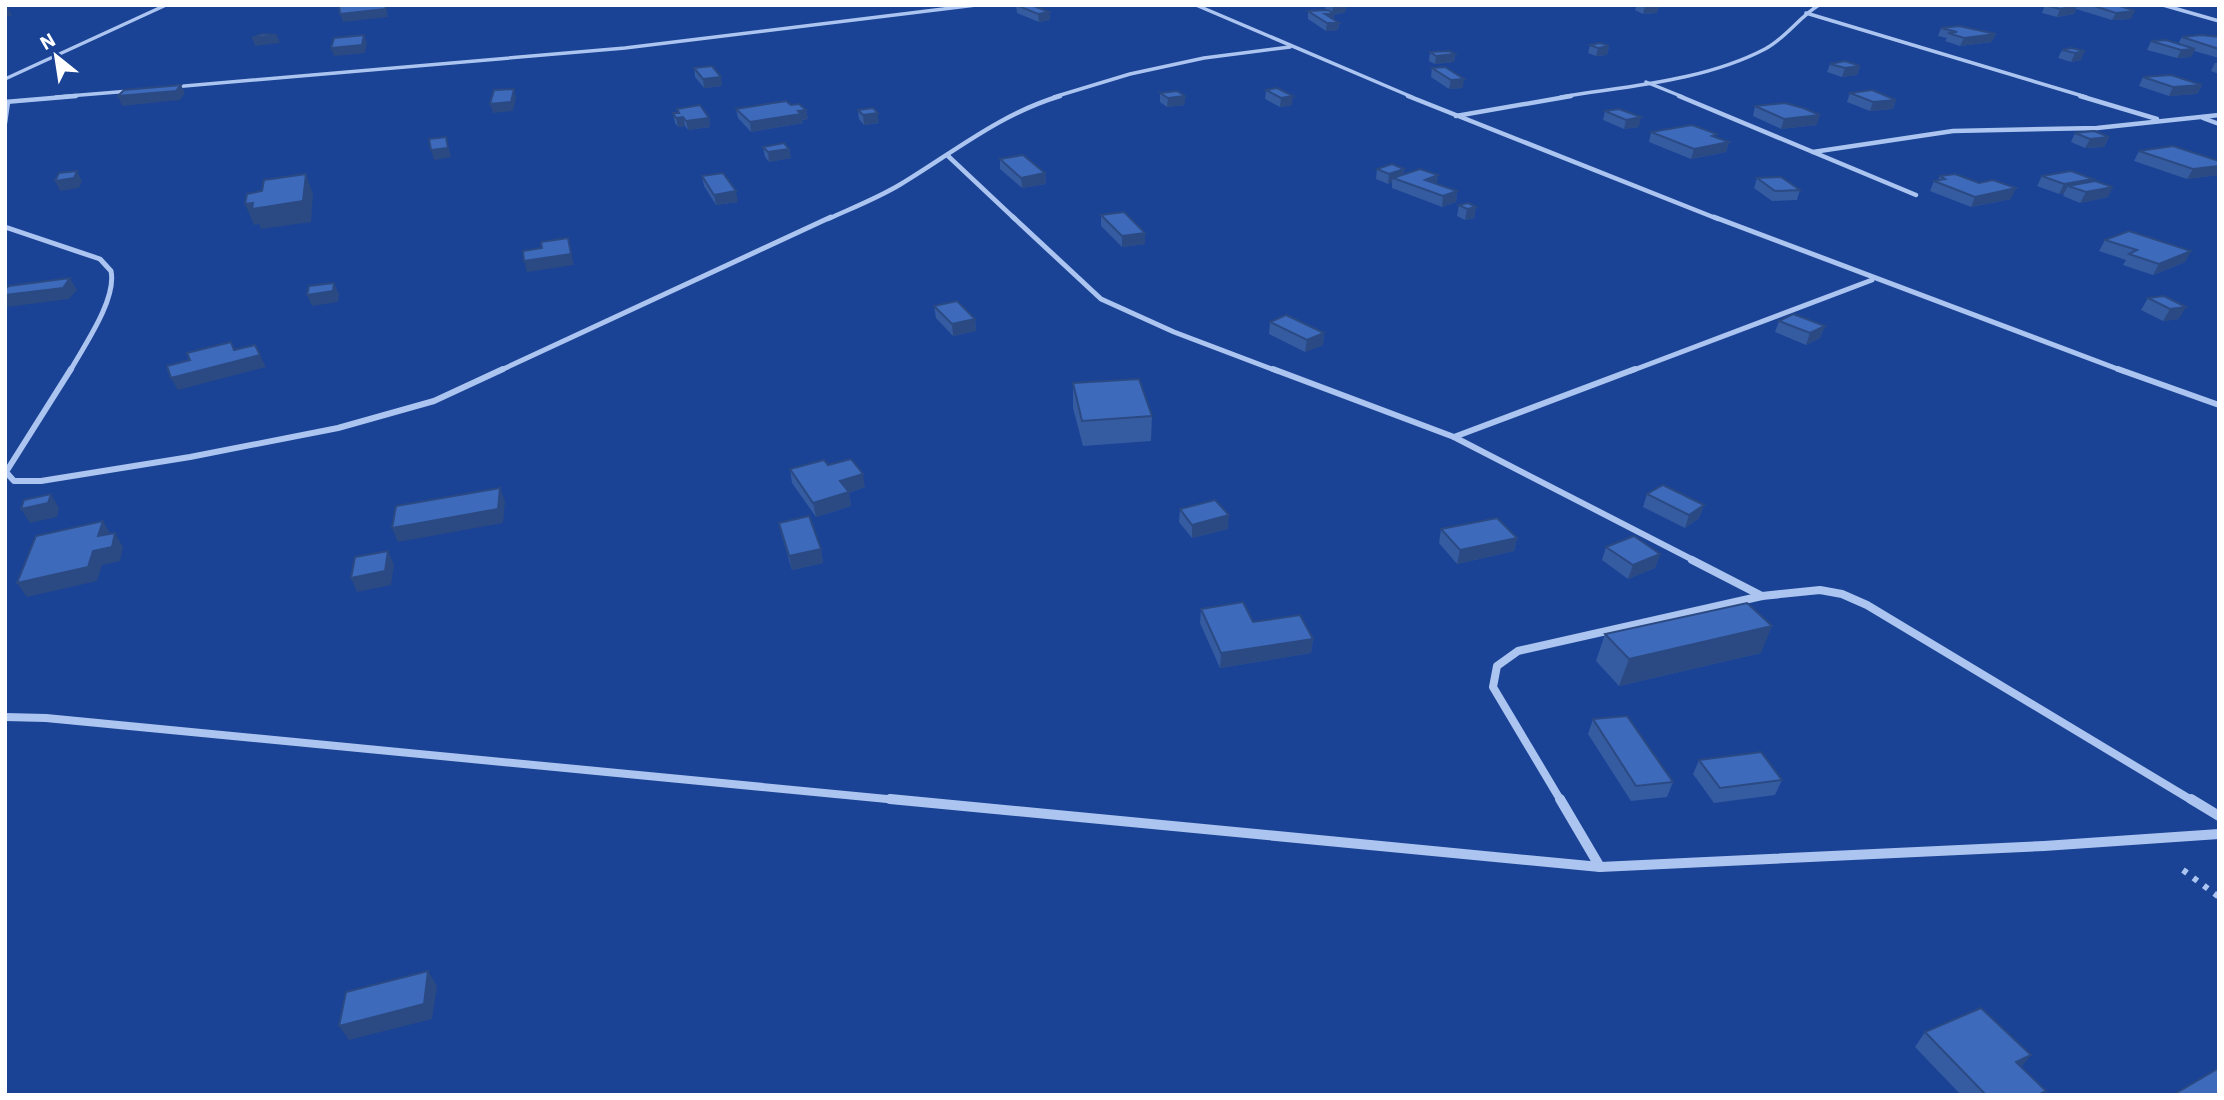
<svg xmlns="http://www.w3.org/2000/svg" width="2224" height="1100" font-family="'IBM Plex Sans',sans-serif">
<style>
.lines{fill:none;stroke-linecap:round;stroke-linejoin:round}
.path{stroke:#acc4f0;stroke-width:6;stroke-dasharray:5 8;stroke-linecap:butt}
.street-far5{stroke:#acc4f0;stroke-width:3.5}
.street-far4{stroke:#acc4f0;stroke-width:4.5}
.street-far3{stroke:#acc4f0;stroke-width:5}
.street-far2{stroke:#acc4f0;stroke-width:6}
.street-far1{stroke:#acc4f0;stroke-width:8}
.street{stroke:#acc4f0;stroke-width:10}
.wall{fill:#355ba1}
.shaded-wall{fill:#2b4a83}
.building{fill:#3e6abb;stroke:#2b4a83;stroke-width:2}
</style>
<rect width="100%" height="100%" fill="#1a4395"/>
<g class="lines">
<path class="path" d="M2183,870l36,27"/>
<g class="street-far5">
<path d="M1196,5l216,92"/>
<path d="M2163,5l56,16"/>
<path d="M1806,13l280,84"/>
<path d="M5,79l161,-74"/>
<path d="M1646,82l37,15"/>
<path d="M173,87l452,-39 351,-43"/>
<path d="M56,97l74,-6"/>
<path d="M1054,97l76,-23 74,-16 86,-11"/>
<path d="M1561,97c67,-11 143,-16 204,-48 21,-11 34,-32 54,-44"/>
</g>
<g class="street-far4">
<path d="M1408,96l310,123"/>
<path d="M1679,96l237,99"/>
<path d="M2080,96l77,23"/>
<path d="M5,102l71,-6"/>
<path d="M1456,116l115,-20"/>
<path d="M2203,118l16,6"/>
<path d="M5,123l3,-21"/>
<path d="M1813,152l140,-21 144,-3 122,-13"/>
<path d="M947,155l68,64"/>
<path d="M828,219c24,-11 50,-21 73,-35 53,-32 99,-70 159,-88"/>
</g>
<g class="street-far3">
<path d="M1013,217l88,82 73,33 103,39"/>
<path d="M1714,217l409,154"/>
<path d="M5,227l95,32 11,12c6,28 -27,75 -41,100"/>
<path d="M499,371l332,-154"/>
<path d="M1631,371l241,-91"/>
</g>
<g class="street-far2">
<path d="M71,369l-65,103 8,9h27l149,-24 148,-29 96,-27 69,-32"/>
<path d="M1273,369l181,68 241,124"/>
<path d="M2118,369l101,36"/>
<path d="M1454,437l181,-68"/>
</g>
<g class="street-far1">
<path d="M1692,560l70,36"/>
<path d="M5,717l41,1 862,83"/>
<path d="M1561,801l-68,-114 4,-21 21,-15 244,-55 58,-6 22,4 25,11 326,196"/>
</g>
<g class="street">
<path d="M890,799l710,68 444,-21 175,-12"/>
<path d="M1560,799l40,68"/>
<path d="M2191,799l28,17"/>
</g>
</g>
<g class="wall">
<path d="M1016,5l33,7 1,8 -11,2 -22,-9z"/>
<path d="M1326,5h20l-1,8 -11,1v5l5,4 -1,7 -12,1 -18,-12v-8l17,-1z"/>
<path d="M1637,5h22l-2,8 -14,1 -8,-4z"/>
<path d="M2045,5h72l14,14 -19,1 -36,-11 -2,5 -17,3 -15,-4z"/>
<path d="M1941,28l51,14 -32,4 -15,-5 2,-3 -9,-2z"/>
<path d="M2182,37h37v21l-25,-7 -3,6 -14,1 -30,-8 4,-9 27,3z"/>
<path d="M1590,45l19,1 -2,9 -11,1 -8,-3z"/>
<path d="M2071,48l10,12 -10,2 -13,-4 4,-8z"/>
<path d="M1430,52l25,2 -1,8 -19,2 -6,-3z"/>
<path d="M2215,63h4v11l-8,-3z"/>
<path d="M1830,64l30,2 -3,9 -15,2 -15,-5z"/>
<path d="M694,68l28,18 -18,2 -9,-11z"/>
<path d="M1432,68l31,20 -14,1 -18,-12z"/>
<path d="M2143,77l59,8 -5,9 -28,2 -30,-10z"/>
<path d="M1277,88l15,17 -12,2 -15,-8 1,-9z"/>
<path d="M1160,93l25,3v9l-18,2 -7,-5z"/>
<path d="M1850,93l46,7 -3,9 -23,2 -23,-9z"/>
<path d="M791,105l15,5 2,9 -6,1 1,3 -52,9 -13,-14 -2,-9z"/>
<path d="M1755,106l62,19 -36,4 -28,-13z"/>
<path d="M677,109l32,9 1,9 -22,3 -3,-4 -7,1 -3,-4 -2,-10h5z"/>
<path d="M1619,109l20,18 -15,2 -21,-9 2,-9z"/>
<path d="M858,110l21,13 -15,2 -5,-6z"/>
<path d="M1651,132l65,5 13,5 -3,10 -35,7 -42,-17z"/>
<path d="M2075,133l34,4 -5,10 -19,1 -14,-6z"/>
<path d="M763,147l26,2 2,9 -22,4 -4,-5z"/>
<path d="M2139,151l80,10v14l-32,4 -53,-18z"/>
<path d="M1000,159l45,14 1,11 -24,4 -22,-19z"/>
<path d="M1377,169h27l-1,6 34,9 20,7 -1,11 -14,5 -50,-19v-6l-4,2 -12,-5z"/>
<path d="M702,176l36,26 -22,3 -12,-19z"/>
<path d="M1940,176l71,23 -40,8 -41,-16 4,-10 4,-1z"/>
<path d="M2042,176l50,5 16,16 -28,6 -17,-7 1,-3 -5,1 -22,-8z"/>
<path d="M1757,178l43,12 -3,10 -25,1 -18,-13z"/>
<path d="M1459,205l17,2 -2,11 -9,2 -8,-4z"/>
<path d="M1101,215l44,29 -23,3 -21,-21z"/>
<path d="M2105,240l80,22 -32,13 -30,-10 3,-5 -27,-9z"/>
<path d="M2164,296l15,23 -16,2 -22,-11 7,-12z"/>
<path d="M934,306l41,13 1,12 -23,5 -17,-18z"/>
<path d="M1779,321l46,5 -5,12 -14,7 -31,-13z"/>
<path d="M1270,322l54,11 -1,12 -18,7 -36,-18z"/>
<path d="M1073,383l79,33 -1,25 -68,5 -10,-38z"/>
<path d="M828,465l37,22 -16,6 2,13 -35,11 -24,-34 -2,-14z"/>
<path d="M1647,494l57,11 -5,13 -14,10 -42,-21z"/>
<path d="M1180,509l48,20 -36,9 -13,-16z"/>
<path d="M779,523l42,26 2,14 -31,7 -10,-34z"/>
<path d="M1441,529l76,9 -3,13 -57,13 -18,-21z"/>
<path d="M1606,547l54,7 -5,14 -27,11 -26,-19z"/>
<path d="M1201,609l112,30 -2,14 -91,15 -20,-45z"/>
<path d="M1605,634l156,19 -142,33 -23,-25z"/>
<path d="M1593,719l80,63 -6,15 -36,4 -43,-67z"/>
<path d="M1699,760l83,20 -7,15 -61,8 -21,-29z"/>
<path d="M1925,1032l96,35 25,24 -3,4h-82l-46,-48z"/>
</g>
<g class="shaded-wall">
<path d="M385,5l3,12 -45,5 -3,-8z"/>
<path d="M1346,5l-1,8 -11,1v8l-9,-8h7l1,-7z"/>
<path d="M1659,5l-2,8 -14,1 2,-8z"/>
<path d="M2077,6l-3,8 -17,3 3,-8z"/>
<path d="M8,8l4,8 -7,1v-8z"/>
<path d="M2135,11l-4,8 -19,1 4,-7z"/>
<path d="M1049,12l1,8 -11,2 -1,-8z"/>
<path d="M1327,23h12l-1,7 -12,1z"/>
<path d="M1996,34l-4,8 -32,4 4,-8z"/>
<path d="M277,35l3,8 -25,3 -3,-8z"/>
<path d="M364,35l3,8 -2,10 -31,3 -3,-8z"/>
<path d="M1609,46l-2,9 -11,1 2,-8z"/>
<path d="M2195,49l-4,8 -14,1 4,-8z"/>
<path d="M2085,51l-4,9 -10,2 4,-9z"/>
<path d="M1455,54l-1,8 -19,2 1,-8z"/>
<path d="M1860,66l-3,9 -15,2 3,-9z"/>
<path d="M721,77l1,9 -18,2 -1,-9z"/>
<path d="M1464,79l-1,9 -14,1 2,-9z"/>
<path d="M181,85l4,8 -5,7 -58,6 -4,-10z"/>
<path d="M2202,85l-5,9 -28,2 4,-9z"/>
<path d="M514,89l2,9 -3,13 -20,2 -3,-9z"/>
<path d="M1185,96v9l-18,2 1,-9z"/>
<path d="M1293,96l-1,9 -12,2 1,-9z"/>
<path d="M1896,100l-3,9 -23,2 3,-9z"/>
<path d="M806,110l2,9 -6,1 1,3 -52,9 -1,-10z"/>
<path d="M878,113l1,10 -15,2 -1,-10z"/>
<path d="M1820,115l-3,10 -36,4 3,-10z"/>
<path d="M683,117l2,9 -7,1 -2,-9z"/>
<path d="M1641,117l-2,10 -15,2 2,-9z"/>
<path d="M709,118l1,9 -22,3 -2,-9z"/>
<path d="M446,137l5,20 -17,3 -3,-10z"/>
<path d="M2109,137l-5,10 -19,1 5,-9z"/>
<path d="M1729,142l-3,10 -35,7 3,-10z"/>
<path d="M789,149l2,9 -22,4 -1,-10z"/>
<path d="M2219,166v9l-32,4 6,-10z"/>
<path d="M1404,169l-2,10 -9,-1 -1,4 -4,2 1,-10z"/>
<path d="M77,171l5,10 -3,7 -19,3 -5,-10z"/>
<path d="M1045,173l1,11 -24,4 -1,-10z"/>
<path d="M306,174l7,20 -2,28 -50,7 -2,-5 -5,1 -9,-21z"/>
<path d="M1438,175l-1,10 -14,5 2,-10z"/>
<path d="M2093,179l-5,10 -20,-3 -4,7 -5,1 5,-10z"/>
<path d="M2113,187l-5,10 -28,6 6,-11z"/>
<path d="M2016,188l-5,11 -40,8 4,-10z"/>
<path d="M736,191l2,11 -22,3 -2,-10z"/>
<path d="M1457,191l-1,11 -14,5 1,-11z"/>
<path d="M1476,207l-2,11 -9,2 2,-11z"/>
<path d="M1145,233v11l-23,3v-11z"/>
<path d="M568,238l6,27 -47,7 -3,-11z"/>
<path d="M2191,251l-6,11 -32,13 6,-11z"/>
<path d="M70,278l7,12 -8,9 -62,8 -2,-3v-9z"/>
<path d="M334,283l5,11 -1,8 -26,4 -5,-11z"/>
<path d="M2186,307l-7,12 -16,2 7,-12z"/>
<path d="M975,319l1,12 -23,5 -1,-12z"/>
<path d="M1825,326l-5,12 -14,7 4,-12z"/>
<path d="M1324,333l-1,12 -18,7 2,-12z"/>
<path d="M260,355l6,12 -88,23 -7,-12z"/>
<path d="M863,474l2,13 -16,6 2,13 -35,11 -3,-14 27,-22z"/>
<path d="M500,488l5,13 -2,22 -105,19 -6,-14z"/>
<path d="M51,494l8,14 -2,9 -27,6 -9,-14z"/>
<path d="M1704,505l-5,13 -14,10 4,-13z"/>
<path d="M1229,515l-1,14 -36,9v-13z"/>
<path d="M103,521l8,14 4,-2 8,14 -3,14 -18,4 -5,16 -70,16 -10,-14 81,-47z"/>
<path d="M1517,538l-3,13 -57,13 3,-14z"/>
<path d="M821,549l2,14 -31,7 -3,-14z"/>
<path d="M388,551l6,14 -3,20 -34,7 -6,-14z"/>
<path d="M1660,554l-5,14 -27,11 5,-14z"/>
<path d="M1772,626l-11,27 -142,33 10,-27z"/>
<path d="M1313,639l-2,14 -91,15 1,-15z"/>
<path d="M428,971l9,15 -5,33 -83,21 -10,-14z"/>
<path d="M2031,1055l-12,15 -3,-8z"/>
</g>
<g class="building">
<path d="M339,5h46l1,4 -46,5z"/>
<path d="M1016,5h15l18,7 -11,2z"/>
<path d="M2045,5h28l4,1 -17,3z"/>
<path d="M2091,5h26l18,6 -19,2z"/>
<path d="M1328,10l6,4h-9l14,9h-12l-19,-12z"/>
<path d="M1959,26l37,8 -32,4 -16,-5 9,-1 -16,-4z"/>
<path d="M262,34l15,1 -25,3z"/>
<path d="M364,35l-2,10 -31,3 3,-10z"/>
<path d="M2201,35l18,2v12l-37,-12z"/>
<path d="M2166,40l29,9 -14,1 -30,-9z"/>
<path d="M1600,43l9,3 -11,2 -8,-3z"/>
<path d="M2071,48l14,3 -10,2 -13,-3z"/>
<path d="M1449,51l6,3 -19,2 -6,-4z"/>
<path d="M1845,61l15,5 -15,2 -15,-4z"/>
<path d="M712,66l9,11 -18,2 -9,-11z"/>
<path d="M1445,67l19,12 -13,1 -19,-12z"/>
<path d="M2171,75l31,10 -29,2 -30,-10z"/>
<path d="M181,85l-5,6 -58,5 6,-6z"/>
<path d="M1277,88l16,8 -12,2 -15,-8z"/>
<path d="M514,89l-3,13 -21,2 4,-14z"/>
<path d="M1872,90l24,10 -23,2 -23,-9z"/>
<path d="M1177,91l8,5 -17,2 -8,-5z"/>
<path d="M786,101l5,4 8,-1 7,6 -8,1 3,3 -51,8 -14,-13z"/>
<path d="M1785,103l18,5 17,7 -36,4 -29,-13z"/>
<path d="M700,105l9,13 -23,3 -3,-4 -7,1 -3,-5h6l-2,-4z"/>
<path d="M873,108l5,5 -15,2 -5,-5z"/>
<path d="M1619,109l22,8 -15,3 -21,-9z"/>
<path d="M1692,125l25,9 -5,2 17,6 -35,7 -43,-17z"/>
<path d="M2094,131l15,6 -19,2 -15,-6z"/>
<path d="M446,137l2,11 -17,2 -2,-11z"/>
<path d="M784,143l5,6 -21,3 -5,-5z"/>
<path d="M2173,146l46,15v5l-26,3 -54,-18z"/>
<path d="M1023,155l22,18 -24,5 -21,-19z"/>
<path d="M1392,164l12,5 -15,5 -12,-5z"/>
<path d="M1420,169l18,6 -13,5 32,11 -14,5 -50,-18z"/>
<path d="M77,171l-3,7 -19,3 4,-8z"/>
<path d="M2071,171l22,8 -29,5 -22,-8z"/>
<path d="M723,173l13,18 -22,4 -12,-19z"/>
<path d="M306,174l-3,27 -51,8 1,-6 -8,1 2,-10 15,-3 2,-11z"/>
<path d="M1955,174l24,9 14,-3 23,8 -41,9 -41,-16 11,-2 -5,-3z"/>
<path d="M1781,177l19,13 -25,1 -18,-13z"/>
<path d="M2095,181l18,6 -27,5 -18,-6z"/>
<path d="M1468,203l8,4 -9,2 -8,-4z"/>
<path d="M1124,212l21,21 -23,3 -21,-21z"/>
<path d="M2129,231l62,20 -32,13 -30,-10 8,-4 -32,-10z"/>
<path d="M568,238l3,16 -47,7 -1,-10 19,-3 -1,-6z"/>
<path d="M70,278l-7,10 -58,7v-6l4,-3z"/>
<path d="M334,283l-1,8 -26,4 2,-9z"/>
<path d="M2164,296l22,11 -16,2 -22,-11z"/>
<path d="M957,301l18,18 -23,5 -18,-18z"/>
<path d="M1793,314l32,12 -15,7 -31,-12z"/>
<path d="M1286,315l38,18 -17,7 -37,-18z"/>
<path d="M231,342l3,8 21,-5 5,10 -89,23 -4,-12 23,-6 -3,-7z"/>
<path d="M1139,379l13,37 -70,5 -9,-38z"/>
<path d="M851,459l12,15 -23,7 9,11 -36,11 -23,-34 34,-9 4,5z"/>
<path d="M1663,485l41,20 -15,10 -42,-21z"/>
<path d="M500,488l-2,21 -106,19 4,-22z"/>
<path d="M51,494l-3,9 -27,6 3,-9z"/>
<path d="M1215,500l14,15 -37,10 -12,-16z"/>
<path d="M809,516l12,33 -32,7 -10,-33z"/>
<path d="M1497,518l20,20 -57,12 -19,-21z"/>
<path d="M103,521l-5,15 17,-3 -3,14 -19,4 -5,16 -71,16 19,-47z"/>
<path d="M1634,536l26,18 -27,11 -27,-18z"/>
<path d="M388,551l-3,20 -34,7 4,-21z"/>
<path d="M1243,602l10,20 47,-7 13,24 -92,14 -20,-44z"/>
<path d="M1747,603l25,23 -143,33 -24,-25z"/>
<path d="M1627,716l46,66 -37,4 -43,-67z"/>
<path d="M1761,752l21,28 -62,8 -21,-28z"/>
<path d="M428,971l-4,33 -85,22 7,-34z"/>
<path d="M1981,1008l50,47 -15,7 30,29 -8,4h-52l-61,-63z"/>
<path d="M2219,1068v27h-46z"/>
</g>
<rect width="2224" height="1100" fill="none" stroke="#ffffff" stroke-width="14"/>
<g transform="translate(56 56) rotate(330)" stroke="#1a4395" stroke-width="5" paint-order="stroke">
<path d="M0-5L12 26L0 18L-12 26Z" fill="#ffffff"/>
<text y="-10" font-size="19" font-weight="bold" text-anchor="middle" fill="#ffffff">N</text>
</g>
</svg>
